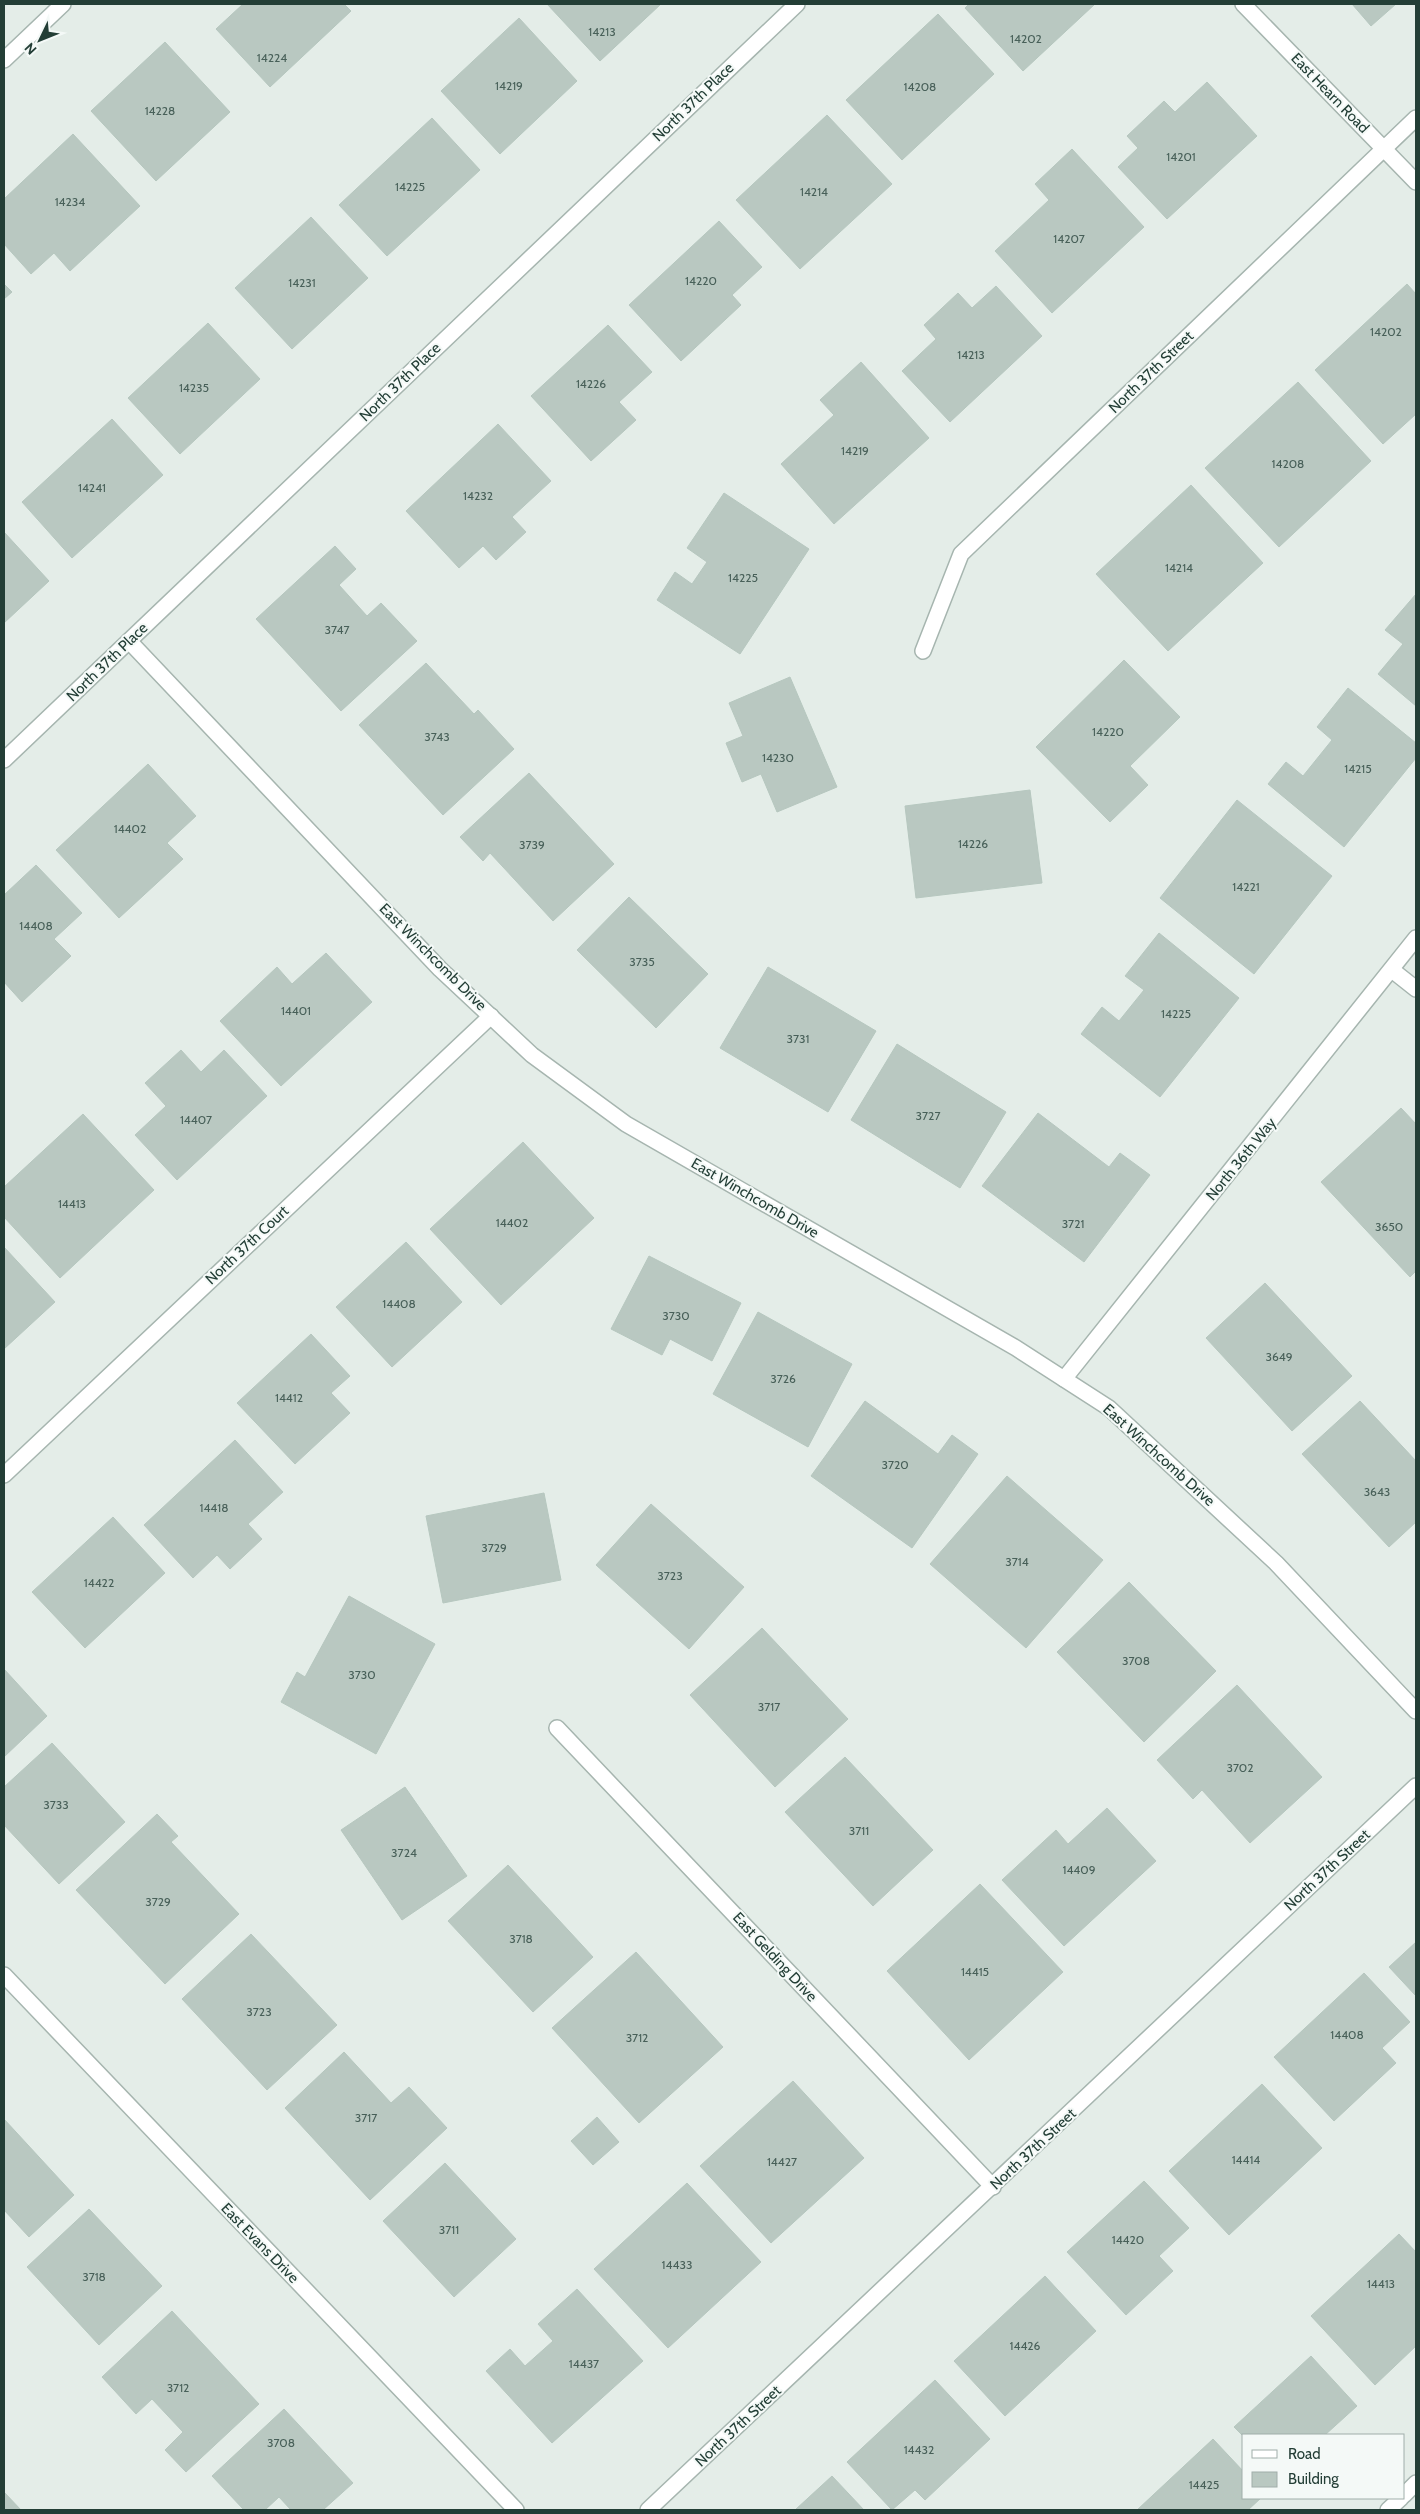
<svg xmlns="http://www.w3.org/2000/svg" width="1420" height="2514" font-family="Cabin,sans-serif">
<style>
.building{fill:#b9c8c1;stroke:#b6c7bf}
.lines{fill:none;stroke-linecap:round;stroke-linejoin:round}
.minor-casing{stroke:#a6b5af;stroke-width:18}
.minor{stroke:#fff;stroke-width:15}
.labels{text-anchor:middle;stroke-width:4;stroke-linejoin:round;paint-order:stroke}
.number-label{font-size:12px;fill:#486059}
.street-label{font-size:15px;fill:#233e36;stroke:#f4f9f7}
</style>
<rect width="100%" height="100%" fill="#e4ede8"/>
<g class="building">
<path d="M243,4h101l7,7 -81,76 -54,-58z"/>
<path d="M547,4h114l-61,57z"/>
<path d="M969,4h126l-72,67 -58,-63z"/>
<path d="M1352,4h44l-25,22z"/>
<path d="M938,14l56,60 -92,86 -56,-60z"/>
<path d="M519,18l58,63 -77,73 -59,-63z"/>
<path d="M165,42l65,70 -74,69 -65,-70z"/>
<path d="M1207,82l50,54 -90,83 -49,-52 20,-19 -11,-12 37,-35 11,11z"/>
<path d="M827,115l65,69 -92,85 -64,-69z"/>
<path d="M432,118l48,52 -93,86 -48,-51z"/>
<path d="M73,134l67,72 -70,65 -16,-18 -23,21 -27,-30v-45z"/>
<path d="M1072,149l72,78 -92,86 -57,-62 54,-51 -14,-16z"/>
<path d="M311,217l57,61 -76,71 -57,-61z"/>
<path d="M719,221l43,46 -30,28 9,10 -60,56 -52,-56z"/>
<path d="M4,284l8,8 -8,7z"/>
<path d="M1407,284l9,10v120l-33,30 -68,-74z"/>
<path d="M996,286l46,50 -92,86 -48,-51 34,-32 -12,-14 34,-32 14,15z"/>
<path d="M208,323l52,56 -80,75 -52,-56z"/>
<path d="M608,325l44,47 -33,30 17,18 -45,41 -60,-65z"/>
<path d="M861,362l68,76 -95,86 -53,-60 53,-49 -14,-15z"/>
<path d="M1298,382l73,79 -92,86 -74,-79z"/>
<path d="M112,419l51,56 -91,83 -50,-56z"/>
<path d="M498,424l53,57 -39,36 14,15 -30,28 -13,-14 -24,22 -53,-57z"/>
<path d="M1191,485l72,78 -95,88 -72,-77z"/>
<path d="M724,493l85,56 -69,105 -83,-54 18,-28 17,12 15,-22 -20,-14z"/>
<path d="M4,532l45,49 -45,42z"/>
<path d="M335,546l21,23 -17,16 28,31 14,-13 36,38 -76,70 -85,-92z"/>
<path d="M1416,594v112l-38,-32 25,-30 -18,-14z"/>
<path d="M1124,660l56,57 -50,49 18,19 -38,37 -74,-75z"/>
<path d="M426,663l48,51 4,-4 36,39 -71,66 -84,-90z"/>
<path d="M790,677l47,110 -60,25 -16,-38 -19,8 -16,-39 17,-7 -14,-33z"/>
<path d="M1348,688l68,55v15l-72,89 -76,-63 18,-22 17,14 29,-36 -15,-13z"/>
<path d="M148,764l48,52 -29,27 16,16 -64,59 -63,-68z"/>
<path d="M529,773l85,91 -61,57 -63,-68 -7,8 -23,-24z"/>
<path d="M1030,790l12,93 -126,15 -11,-92z"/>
<path d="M1237,800l95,76 -78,98 -94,-76z"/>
<path d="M36,865l46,48 -28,26 17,17 -49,46 -18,-20v-87z"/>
<path d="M629,897l79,77 -52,54 -79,-78z"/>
<path d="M1159,933l80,65 -79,99 -79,-63 21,-27 17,14 25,-31 -19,-14z"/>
<path d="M326,953l46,49 -91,84 -61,-65 57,-54 15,17z"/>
<path d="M768,967l108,64 -48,81 -108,-64z"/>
<path d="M897,1044l109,68 -46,76 -109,-68z"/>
<path d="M181,1050l20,22 23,-22 43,46 -90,84 -42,-45 31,-29 -21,-23z"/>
<path d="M1401,1108l15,16v147l-6,6 -89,-95z"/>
<path d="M1038,1113l71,54 11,-14 30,22 -66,87 -102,-76z"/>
<path d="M83,1114l71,76 -94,88 -56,-61v-30z"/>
<path d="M523,1142l71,76 -93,87 -71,-76z"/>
<path d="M406,1242l56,60 -70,65 -56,-60z"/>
<path d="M4,1247l51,55 -51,47z"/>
<path d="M649,1256l92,47 -29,58 -42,-22 -8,16 -51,-26z"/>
<path d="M1265,1283l87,93 -60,55 -86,-93z"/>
<path d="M758,1312l94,52 -44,83 -95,-53z"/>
<path d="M311,1334l39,42 -19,17 19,20 -55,51 -58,-61z"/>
<path d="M865,1401l73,53 14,-19 26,19 -66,94 -101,-72z"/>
<path d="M1360,1401l56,60v61l-27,25 -87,-93z"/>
<path d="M235,1440l48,52 -35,32 14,15 -32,30 -13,-14 -24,23 -49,-53z"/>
<path d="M1007,1476l96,84 -77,88 -96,-84z"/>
<path d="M544,1493l17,87 -118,23 -17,-87z"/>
<path d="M651,1504l93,83 -55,62 -93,-84z"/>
<path d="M113,1517l52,56 -80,75 -53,-56z"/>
<path d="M1129,1582l87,89 -72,71 -87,-90z"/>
<path d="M349,1596l86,48 -59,110 -95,-52 16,-30 8,5z"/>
<path d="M762,1628l86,91 -73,68 -85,-92z"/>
<path d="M4,1669l43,47 -43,41z"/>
<path d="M1237,1685l85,92 -72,66 -48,-53 -9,9 -36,-39z"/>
<path d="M52,1743l73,79 -66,62 -55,-59v-38z"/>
<path d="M845,1757l88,93 -60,56 -88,-94z"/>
<path d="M405,1787l62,89 -65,44 -61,-90z"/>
<path d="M1107,1808l49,53 -92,85 -62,-66 54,-50 12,14z"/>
<path d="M157,1814l21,22 -7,6 68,72 -74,70 -89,-94z"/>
<path d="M508,1865l85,92 -60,55 -85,-91z"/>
<path d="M980,1884l83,88 -94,88 -82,-89z"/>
<path d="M251,1934l86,91 -70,65 -85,-91z"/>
<path d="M1416,1942v54l-27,-29z"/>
<path d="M636,1952l87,95 -84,76 -87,-95z"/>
<path d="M1364,1973l46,49 -28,26 14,15 -62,58 -60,-64z"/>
<path d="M344,2052l47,51 18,-16 38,41 -77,72 -85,-92z"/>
<path d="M793,2081l71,77 -93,85 -71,-77z"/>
<path d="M1262,2084l60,64 -93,87 -60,-64z"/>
<path d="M597,2117l22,25 -26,23 -22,-24z"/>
<path d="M4,2119l70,76 -45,42 -25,-27z"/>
<path d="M445,2163l71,76 -62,58 -71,-76z"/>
<path d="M1144,2181l45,47 -30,28 14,15 -47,44 -59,-63z"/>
<path d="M687,2183l74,79 -93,86 -74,-79z"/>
<path d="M89,2209l73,77 -63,59 -72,-78z"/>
<path d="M1399,2234l17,18v94l-41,39 -64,-69z"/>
<path d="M1045,2276l51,55 -91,85 -51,-55z"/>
<path d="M577,2289l66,72 -91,82 -66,-72 24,-22 15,17 28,-25 -15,-17z"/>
<path d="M172,2311l87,93 -73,68 -21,-22 18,-18 -31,-33 -16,15 -34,-37z"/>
<path d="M1311,2356l46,50 -32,29h-81v2l-10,-10z"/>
<path d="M935,2380l55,59 -65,61 -10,-10 -23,20 -45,-48z"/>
<path d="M284,2409l69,74 -30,27h-32l-12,-13 -14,13h-21l-32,-34z"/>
<path d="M1213,2439l31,33v26h17l-13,12h-111z"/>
<path d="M832,2476l32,34h-69z"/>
<path d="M4,2492l17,18h-17z"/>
</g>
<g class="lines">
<defs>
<g id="minor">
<path d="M1243,4l173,178"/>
<path d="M4,60l59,-56"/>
<path d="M129,641l311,328 92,86 94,69 390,224 93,60 167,155 140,148"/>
<path d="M923,651l38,-97 455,-436"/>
<path d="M4,760l793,-756"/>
<path d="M1392,970l24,19"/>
<path d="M1064,1379l352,-441"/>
<path d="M4,1475l487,-459"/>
<path d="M557,1728l436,459"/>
<path d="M4,1975l512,535"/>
<path d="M1404,2495l12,-12"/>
<path d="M648,2510l768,-724"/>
<path d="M1388,2510l13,-12"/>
</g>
</defs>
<use href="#minor" class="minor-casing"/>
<use href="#minor" class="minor"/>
</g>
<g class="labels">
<g class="number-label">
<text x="602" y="36">14213</text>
<text x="1026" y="43">14202</text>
<text x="272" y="62">14224</text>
<text x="509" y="90">14219</text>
<text x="920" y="91">14208</text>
<text x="160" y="115">14228</text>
<text x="1181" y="161">14201</text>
<text x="410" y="191">14225</text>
<text x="814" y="196">14214</text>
<text x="70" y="206">14234</text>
<text x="1069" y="243">14207</text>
<text x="701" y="285">14220</text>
<text x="302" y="287">14231</text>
<text x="1386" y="336">14202</text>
<text x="971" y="359">14213</text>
<text x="591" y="388">14226</text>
<text x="194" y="392">14235</text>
<text x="855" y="455">14219</text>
<text x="1288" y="468">14208</text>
<text x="92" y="492">14241</text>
<text x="478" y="500">14232</text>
<text x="1179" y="572">14214</text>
<text x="743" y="582">14225</text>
<text x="337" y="634">3747</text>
<text x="1108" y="736">14220</text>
<text x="437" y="741">3743</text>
<text x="778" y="762">14230</text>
<text x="1358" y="773">14215</text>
<text x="130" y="833">14402</text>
<text x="973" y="848">14226</text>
<text x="532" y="849">3739</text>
<text x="1246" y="891">14221</text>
<text x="36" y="930">14408</text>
<text x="642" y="966">3735</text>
<text x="296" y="1015">14401</text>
<text x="1176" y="1018">14225</text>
<text x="798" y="1043">3731</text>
<text x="928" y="1120">3727</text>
<text x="196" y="1124">14407</text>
<text x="72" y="1208">14413</text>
<text x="512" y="1227">14402</text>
<text x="1073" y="1228">3721</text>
<text x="1389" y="1231">3650</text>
<text x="399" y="1308">14408</text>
<text x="676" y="1320">3730</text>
<text x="1279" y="1361">3649</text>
<text x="783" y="1383">3726</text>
<text x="289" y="1402">14412</text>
<text x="895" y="1469">3720</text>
<text x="1377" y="1496">3643</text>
<text x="214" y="1512">14418</text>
<text x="494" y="1552">3729</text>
<text x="1017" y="1566">3714</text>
<text x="670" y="1580">3723</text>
<text x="99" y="1587">14422</text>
<text x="1136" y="1665">3708</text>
<text x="362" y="1679">3730</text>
<text x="769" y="1711">3717</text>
<text x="1240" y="1772">3702</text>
<text x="56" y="1809">3733</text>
<text x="859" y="1835">3711</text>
<text x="404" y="1857">3724</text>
<text x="1079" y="1874">14409</text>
<text x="158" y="1906">3729</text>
<text x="521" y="1943">3718</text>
<text x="975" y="1976">14415</text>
<text x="259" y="2016">3723</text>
<text x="1347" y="2039">14408</text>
<text x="637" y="2042">3712</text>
<text x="366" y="2122">3717</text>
<text x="1246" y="2164">14414</text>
<text x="782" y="2166">14427</text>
<text x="449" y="2234">3711</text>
<text x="1128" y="2244">14420</text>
<text x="677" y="2269">14433</text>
<text x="94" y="2281">3718</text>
<text x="1381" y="2288">14413</text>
<text x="1025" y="2350">14426</text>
<text x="584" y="2368">14437</text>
<text x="178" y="2392">3712</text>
<text x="281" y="2447">3708</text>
<text x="919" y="2454">14432</text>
<text x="1204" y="2489">14425</text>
</g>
<g class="street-label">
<text transform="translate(1330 93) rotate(46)" y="5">East Hearn Road</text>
<text transform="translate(693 102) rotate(-44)" y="5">North 37th Place</text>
<text transform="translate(1151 372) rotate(-44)" y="5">North 37th Street</text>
<text transform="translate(400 382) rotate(-44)" y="5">North 37th Place</text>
<text transform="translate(107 662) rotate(-44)" y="5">North 37th Place</text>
<text transform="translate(433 957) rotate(45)" y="5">East Winchcomb Drive</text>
<text transform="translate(1241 1159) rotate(-51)" y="5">North 36th Way</text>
<text transform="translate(755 1198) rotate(30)" y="5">East Winchcomb Drive</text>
<text transform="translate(247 1245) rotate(-43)" y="5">North 37th Court</text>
<text transform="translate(1159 1455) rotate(42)" y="5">East Winchcomb Drive</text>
<text transform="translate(1327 1870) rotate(-43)" y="5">North 37th Street</text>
<text transform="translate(775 1957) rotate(47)" y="5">East Gelding Drive</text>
<text transform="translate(1033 2149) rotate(-43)" y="5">North 37th Street</text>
<text transform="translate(260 2243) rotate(46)" y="5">East Evans Drive</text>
<text transform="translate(738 2426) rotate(-43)" y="5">North 37th Street</text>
</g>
</g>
<rect width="1420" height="2514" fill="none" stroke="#233e36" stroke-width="10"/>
<rect x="1242" y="2434" width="162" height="65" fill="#f4f9f7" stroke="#a0aeaa"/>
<rect x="1252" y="2450" width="25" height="8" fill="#ffffff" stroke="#a0aeaa"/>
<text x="1288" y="2459" font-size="15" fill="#233e36">Road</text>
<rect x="1252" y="2472" width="25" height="15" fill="#b9c8c1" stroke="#a0aeaa"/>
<text x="1288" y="2484" font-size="15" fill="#233e36">Building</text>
<g transform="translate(40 40) rotate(227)" stroke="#f4f9f7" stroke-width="4" paint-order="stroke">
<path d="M0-4L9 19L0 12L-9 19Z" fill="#233e36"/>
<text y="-8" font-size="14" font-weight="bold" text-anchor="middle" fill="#233e36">N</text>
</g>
</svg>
